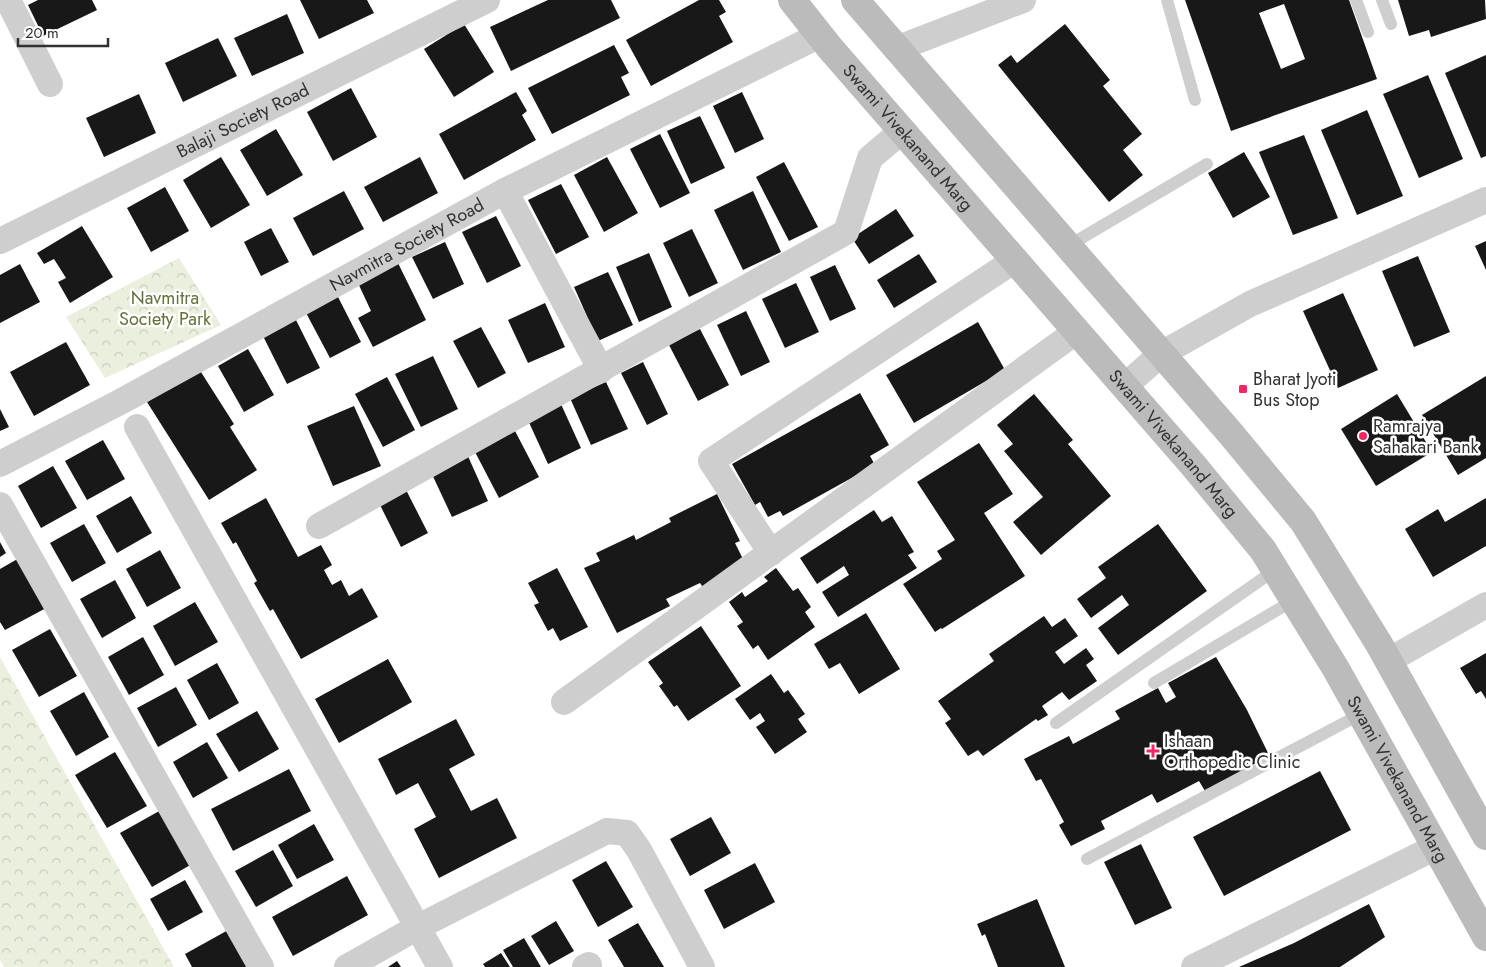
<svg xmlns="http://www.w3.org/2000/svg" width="1486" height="967" font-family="Jost,sans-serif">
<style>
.forest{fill:url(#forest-crowns)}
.building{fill:#181818;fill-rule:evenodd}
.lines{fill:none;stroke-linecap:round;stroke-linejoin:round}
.lane{stroke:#cecece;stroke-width:12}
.street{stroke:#cecece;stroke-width:26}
.secondary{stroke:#bbb;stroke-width:28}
.poi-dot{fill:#f72464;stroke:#fff;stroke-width:2}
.labels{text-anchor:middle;stroke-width:5;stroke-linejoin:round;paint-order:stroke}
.street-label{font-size:18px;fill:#313131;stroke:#fff}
.park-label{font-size:18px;fill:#607239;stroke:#fff}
.poi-label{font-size:18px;fill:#313131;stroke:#fff;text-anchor:start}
</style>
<defs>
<pattern id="forest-crowns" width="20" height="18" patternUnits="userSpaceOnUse" patternTransform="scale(1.25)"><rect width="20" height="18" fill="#ebefde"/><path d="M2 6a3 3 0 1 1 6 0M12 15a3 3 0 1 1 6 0" fill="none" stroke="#cacdbf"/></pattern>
</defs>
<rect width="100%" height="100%" fill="#fff"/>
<g class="forest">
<path d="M179,258l42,67 -116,53 -39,-61z"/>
<path d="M0,657l174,310h-170l-4,-7z"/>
</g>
<g class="building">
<path d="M38,0h54l5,10 -54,26 -15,-31z"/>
<path d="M300,0h67l7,13 -55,26z"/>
<path d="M548,0h63l9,18 -109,53 -21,-44z"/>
<path d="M699,0h20l7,12 -7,4 14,26 -82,44 -25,-46z"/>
<path d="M1185,0h164l28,79 -146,52zM1284,4l21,55 -24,10 -22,-56z"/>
<path d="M1398,0h87l1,19 -55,18 -2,-7 -20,6z"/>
<path d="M287,14l17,39 -52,23 -18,-38z"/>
<path d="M464,24l30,48 -40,25 -30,-48z"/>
<path d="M1065,24l45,56 -7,6 39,48 -19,16 20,25 -34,27 -111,-137 13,-10 6,8z"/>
<path d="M218,38l19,38 -54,26 -18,-39z"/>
<path d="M614,45l15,28 -8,4 9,18 -78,39 -24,-46z"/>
<path d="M1486,55v101l-5,2 -36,-85z"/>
<path d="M1428,75l35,84 -44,19 -36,-84z"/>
<path d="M351,88l26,49 -44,24 -26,-49z"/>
<path d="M516,92l11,19 -5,4 14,25 -72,40 -25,-46z"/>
<path d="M742,92l22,47 -29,14 -22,-47z"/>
<path d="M139,94l17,39 -52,24 -18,-39z"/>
<path d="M1367,110l36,86 -46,19 -36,-85z"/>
<path d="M700,116l25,52 -34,16 -24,-53z"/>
<path d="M276,129l27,46 -36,21 -27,-46z"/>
<path d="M660,134l30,59 -30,15 -30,-59z"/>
<path d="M1304,135l34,83 -45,17 -34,-83z"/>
<path d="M1244,152l26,45 -37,21 -25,-45z"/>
<path d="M221,157l29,48 -39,23 -28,-48z"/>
<path d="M420,157l18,36 -55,29 -19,-35z"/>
<path d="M607,157l31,56 -34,19 -30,-57z"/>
<path d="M784,162l34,65 -29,14 -33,-64z"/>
<path d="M561,184l28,53 -33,17 -28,-54z"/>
<path d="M165,187l24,44 -38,21 -24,-44z"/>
<path d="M344,191l20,38 -51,27 -20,-38z"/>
<path d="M753,191l28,61 -38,18 -29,-60z"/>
<path d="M896,209l18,27 -45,28 -17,-26z"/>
<path d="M496,216l25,50 -34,17 -25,-51z"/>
<path d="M82,226l31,51 -43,26 -12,-21 8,-4 -12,-19 -10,5 -7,-11z"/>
<path d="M271,228l18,34 -28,14 -17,-34z"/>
<path d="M692,229l26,54 -29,14 -26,-54z"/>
<path d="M1486,241v29l-11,-24z"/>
<path d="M445,242l19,42 -31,15 -21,-42z"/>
<path d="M649,253l23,54 -33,15 -23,-55z"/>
<path d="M919,254l18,28 -43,26 -17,-28z"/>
<path d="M1418,256l32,76 -36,15 -32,-76z"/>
<path d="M398,263l28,57 -53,27 -15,-29 13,-7 -13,-28z"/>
<path d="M20,264l20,38 -40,21v-48z"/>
<path d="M835,265l21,44 -26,12 -20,-44z"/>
<path d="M608,272l25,53 -35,16 -24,-54z"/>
<path d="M796,283l23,49 -34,16 -23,-49z"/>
<path d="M1343,293l35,77 -40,18 -35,-77z"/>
<path d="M337,295l24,47 -31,16 -25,-47z"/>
<path d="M545,303l20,44 -37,16 -20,-43z"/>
<path d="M746,311l24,51 -29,14 -24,-51z"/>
<path d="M294,316l26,52 -33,16 -26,-52z"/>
<path d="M978,322l27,48 -91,53 -28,-48z"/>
<path d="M481,327l25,46 -28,15 -25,-47z"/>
<path d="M700,329l29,56 -31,16 -29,-56z"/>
<path d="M66,342l24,43 -56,31 -24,-44z"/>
<path d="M248,349l26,46 -30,17 -26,-46z"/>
<path d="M433,356l25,53 -37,18 -26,-53z"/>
<path d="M643,362l25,52 -21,11 -26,-52z"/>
<path d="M199,369l35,55 -4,3 27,43 -48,30 -62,-98z"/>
<path d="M1486,376v82l-28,17 -36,-60z"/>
<path d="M387,377l28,53 -32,17 -28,-53z"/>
<path d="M606,382l22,47 -37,16 -21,-47z"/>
<path d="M860,393l29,52 -19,11 5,9 -92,51 -3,-5 -12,6 -8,-15 -5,3 -23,-41z"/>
<path d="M1034,394l39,46 -5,4 43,52 -70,59 -28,-33 30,-25 -39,-46 9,-7 -16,-19z"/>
<path d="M1397,394l35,58 -56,34 -35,-57z"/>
<path d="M560,402l21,46 -33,16 -21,-46z"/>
<path d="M354,406l27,60 -48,20 -26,-60z"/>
<path d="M0,409l9,18 -9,4z"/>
<path d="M514,429l25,48 -40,21 -25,-48z"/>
<path d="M103,440l22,39 -38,21 -22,-39z"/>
<path d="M979,443l34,51 -29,19 41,63 -83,53 -1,-1 -6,4 -32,-48 39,-25 -5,-8 18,-11 -38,-58z"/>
<path d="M467,454l21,47 -36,16 -22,-47z"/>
<path d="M53,466l24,42 -36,20 -23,-42z"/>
<path d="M402,482l26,51 -27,14 -26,-52z"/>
<path d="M717,494l23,47 -5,2 9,18 -40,28 -4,-6 -34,16 4,7 -53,27 -33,-65 16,-7 -4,-8 38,-18 2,5 35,-18 -2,-4z"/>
<path d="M131,496l21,37 -35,20 -21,-37z"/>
<path d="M266,498l32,59 23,-12 11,20 -8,5 8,15 9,-5 8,16 13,-8 16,29 -77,42 -28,-50 -3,2 -16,-28 3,-2 -21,-39 -3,2 -12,-21z"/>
<path d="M1486,498v48l-53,31 -28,-48 33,-20 7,13z"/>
<path d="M874,510l8,12 10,-6 22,36 -6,3 9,13 -79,49 -16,-25 27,-17 -5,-9 -27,18 -17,-26z"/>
<path d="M84,524l22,39 -34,19 -22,-39z"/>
<path d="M1158,524l49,67 -89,64 -20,-27 31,-23 -7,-10 -31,23 -14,-19 29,-21 -8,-11z"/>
<path d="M0,542l6,11 -6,4z"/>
<path d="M160,550l21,38 -34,19 -21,-38z"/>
<path d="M21,557l27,50 -43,23 -5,-8v-53z"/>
<path d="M557,568l31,59 -28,14 -7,-13 -5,3 -14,-26 5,-2 -11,-20z"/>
<path d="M776,568l17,23 5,-3 13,19 -6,5 10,15 -47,33 -10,-15 -5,4 -16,-23 6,-4 -14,-20 13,-10 3,5 23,-16 -4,-4z"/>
<path d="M115,580l21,38 -34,20 -22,-39z"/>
<path d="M195,602l23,40 -43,24 -22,-40z"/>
<path d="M866,613l34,56 -41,25 -19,-31 -11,6 -15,-25z"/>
<path d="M1044,616l8,11 13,-9 13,18 -23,16 9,12 22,-16 8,11 -8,6 11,16 -28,19 -7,-8 -20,14 6,9 -10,6 -2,-2 -53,37 -5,-6 -10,6 -23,-33 6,-4 -13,-18 56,-40 -5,-7z"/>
<path d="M701,626l40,60 -53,35 -11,-16 -3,2 -15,-21 4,-3 -15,-21z"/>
<path d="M50,629l27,47 -38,21 -27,-47z"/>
<path d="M143,637l21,38 -35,20 -21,-38z"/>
<path d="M1486,653v46l-5,-8 -5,3 -16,-26z"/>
<path d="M1216,657l31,53 23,47 -65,34 -6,-10 -42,22 -5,-9 -51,27 4,8 -34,17 -12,-21 5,-3 -23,-43 -5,2 -12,-22 45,-23 4,8 47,-25 -5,-8 43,-23 8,15 10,-6 -8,-14z"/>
<path d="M388,659l24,43 -73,41 -24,-44z"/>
<path d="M217,663l22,40 -30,17 -22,-40z"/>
<path d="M771,674l13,19 4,-3 17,24 -7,5 9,13 -32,22 -19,-27 9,-6 -5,-8 -10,7 -15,-21z"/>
<path d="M176,687l21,38 -39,22 -21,-39z"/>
<path d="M84,692l25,45 -33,19 -26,-45z"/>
<path d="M257,711l22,38 -40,23 -23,-38z"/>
<path d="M456,719l19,36 -26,14 22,42 26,-13 20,40 -78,40 -25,-49 22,-12 -18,-34 -22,12 -18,-36z"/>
<path d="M207,742l21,36 -35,20 -20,-36z"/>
<path d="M115,752l32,54 -40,22 -32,-53z"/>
<path d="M289,769l22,42 -78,40 -22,-42z"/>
<path d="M1320,771l31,59 -127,66 -31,-59z"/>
<path d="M161,810l31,54 -40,23 -32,-54z"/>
<path d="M711,817l20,36 -41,23 -20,-37z"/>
<path d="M314,824l20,36 -37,19 -19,-34z"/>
<path d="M1141,844l31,64 -37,17 -31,-63z"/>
<path d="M273,850l20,36 -37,21 -21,-36z"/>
<path d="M606,861l27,46 -35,20 -26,-47z"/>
<path d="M755,863l20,39 -51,27 -20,-39z"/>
<path d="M347,876l21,39 -75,41 -21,-39z"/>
<path d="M185,880l18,32 -35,19 -18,-32z"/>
<path d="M1037,899l28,68h-67l-13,-33 -3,2 -5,-12z"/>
<path d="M1369,904l16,33 -45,30h-101l55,-24z"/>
<path d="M556,921l18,30 -25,14 -18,-29z"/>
<path d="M638,923l26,44h-40l-16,-27z"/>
<path d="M230,929l21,38h-59l-7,-13z"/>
<path d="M524,938l17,29h-28l-10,-17z"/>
<path d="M501,953l9,14h-25l-2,-3z"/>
<path d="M397,961l4,6h-13z"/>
</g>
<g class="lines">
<g class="lane">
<path d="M1167,0l28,100"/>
<path d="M1356,0l12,32"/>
<path d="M1382,0l9,24"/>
<path d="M1068,246l139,-82"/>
<path d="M1154,683l140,-83"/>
<path d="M1056,723l219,-153"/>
<path d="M1087,859l274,-145"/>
</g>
<g class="street">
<path d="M8,0l42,84"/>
<path d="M896,49l127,-49"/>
<path d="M505,191l96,179"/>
<path id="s1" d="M0,241l487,-241"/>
<path d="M1125,386l36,-32 89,-50 236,-104"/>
<path d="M137,427l303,540"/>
<path id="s2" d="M0,464l122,-63 383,-210 315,-156"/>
<path d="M0,505l261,462"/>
<path d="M319,526l527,-294 24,-74 32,-27"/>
<path d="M771,553l-60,-92 304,-201"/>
<path d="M1388,661l98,-56"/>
<path d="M564,702l513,-371"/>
<path d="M347,967l71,-40 189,-96 20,2 12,17 63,117"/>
<path d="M585,967l4,-2"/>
<path d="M1194,967l242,-120"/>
</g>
<g class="secondary">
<path id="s3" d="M792,0l38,48 363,417 70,85 73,119 150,268"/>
<path d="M855,0l376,434 72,87 76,123 107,192"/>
</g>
</g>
<g class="poi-dot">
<rect x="1238" y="384" width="10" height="10" rx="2.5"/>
<circle cx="1363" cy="436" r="5"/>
<path d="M1150.5 743.5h5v5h5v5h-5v5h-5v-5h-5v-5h5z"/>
</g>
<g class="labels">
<g class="street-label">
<text dy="6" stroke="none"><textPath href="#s1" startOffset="271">Balaji Society Road</textPath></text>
<text dy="6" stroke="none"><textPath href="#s3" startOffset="180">Swami Vivekanand Marg</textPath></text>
<text dy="6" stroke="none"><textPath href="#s2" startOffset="462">Navmitra Society Road</textPath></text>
<text dy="6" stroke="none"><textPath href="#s3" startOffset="585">Swami Vivekanand Marg</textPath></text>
<text dy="6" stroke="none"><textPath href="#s3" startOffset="990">Swami Vivekanand Marg</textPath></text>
</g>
<g class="park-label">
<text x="165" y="304">Navmitra<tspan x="165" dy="21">Society Park</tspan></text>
</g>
<g class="poi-label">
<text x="1253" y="385">Bharat Jyoti<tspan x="1253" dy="21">Bus Stop</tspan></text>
<text x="1373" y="432">Ramrajya<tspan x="1373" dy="21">Sahakari Bank</tspan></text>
<text x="1164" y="747">Ishaan<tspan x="1164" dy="21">Orthopedic Clinic</tspan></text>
</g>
</g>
<path d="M18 38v8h90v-8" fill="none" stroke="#313131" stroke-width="2.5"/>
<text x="25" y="38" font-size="15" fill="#313131" stroke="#ffffff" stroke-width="4" paint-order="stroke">20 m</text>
</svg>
